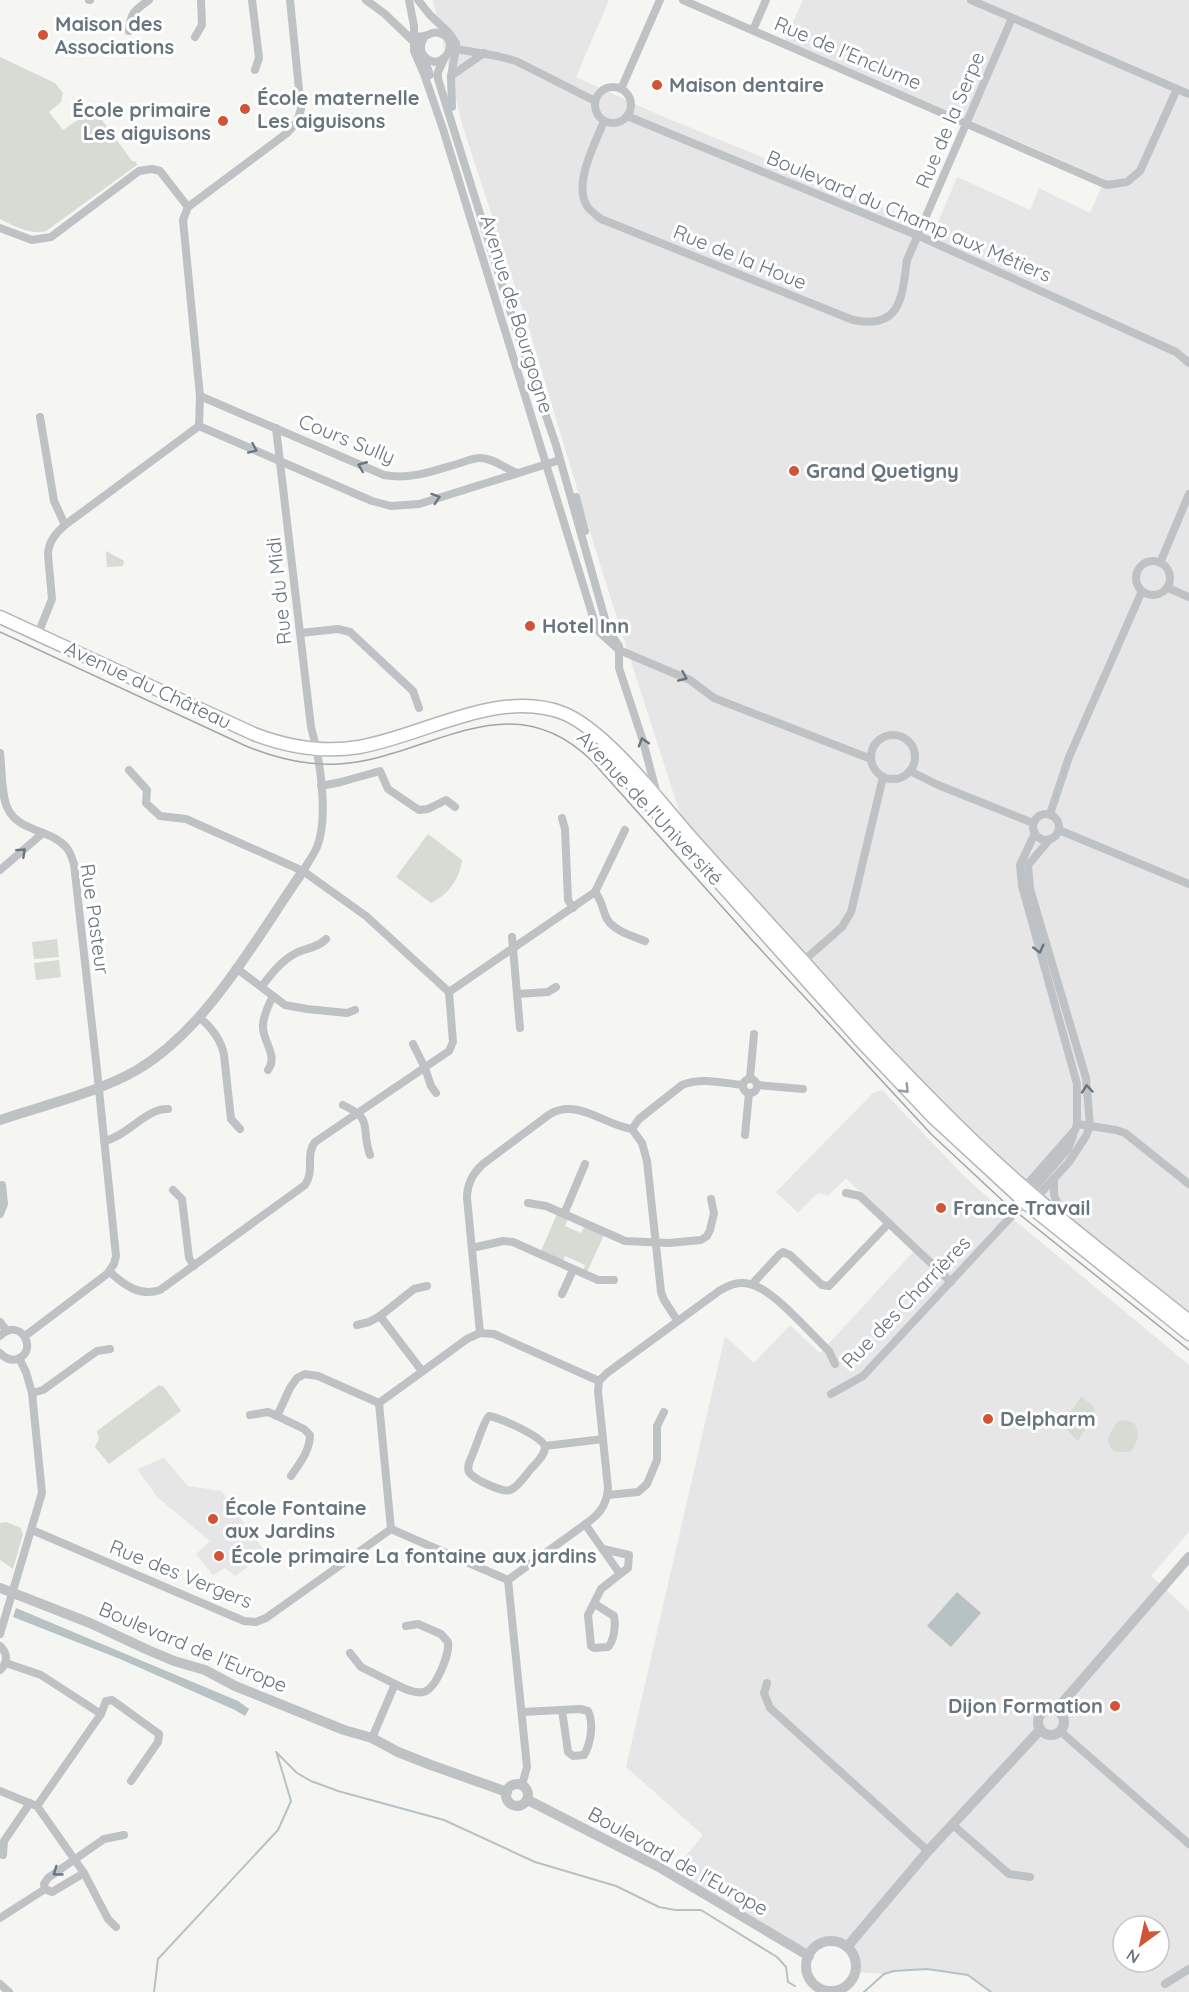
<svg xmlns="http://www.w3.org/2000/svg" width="1189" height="1992" font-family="Quicksand,sans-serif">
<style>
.built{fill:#e5e6e5;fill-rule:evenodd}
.green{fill:#d6dbd3}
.water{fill:#b7c2c5}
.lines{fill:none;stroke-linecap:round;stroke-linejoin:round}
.stream{stroke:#b7c2c5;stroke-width:2}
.secondary-casing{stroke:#b1b6b9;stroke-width:15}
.minor{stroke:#bec2c5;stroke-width:8}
.tertiary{stroke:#bec2c5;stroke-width:10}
.secondary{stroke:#fff;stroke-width:12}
.tram{stroke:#a0a6aa;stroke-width:1.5}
.oneway{stroke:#67757f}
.oneway2{stroke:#959ea5}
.poi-dot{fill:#d05537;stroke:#fff;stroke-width:2}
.labels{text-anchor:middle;stroke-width:6;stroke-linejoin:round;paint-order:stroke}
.poi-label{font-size:20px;font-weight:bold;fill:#67757f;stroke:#fff;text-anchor:start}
.street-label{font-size:20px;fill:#67757f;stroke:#fff}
</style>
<rect width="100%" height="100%" fill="#f5f5f2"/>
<g class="built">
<path d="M433,0h176l-33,77 81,37 238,98 41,15 21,-50 73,33 9,-22 51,25 15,-34 -320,-139 18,-40h386v1317l-162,-131 -163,-159 -181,-204 -80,-249 -74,-245 -67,-205z"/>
<path d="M882,1090l85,89 40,35 182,151v167l-38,44 38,35v381h-198l-23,-17 -41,-6 -33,2 -10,3 -29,-2 1,-5 -4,-14 -5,-6 -12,-5 -16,2 -10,12 -138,-82 32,-39 -77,-68 99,-431 29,27 36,-38 30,28 96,-104 -70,-71 -18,18 -10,-3 -20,20 -22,-21 97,-99zM1123,1926h36v36h-36z"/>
<path d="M164,1458l24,28 33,5 45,62 -31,23 -10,-8 -12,7 -17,-21 14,-13 -52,-43 -21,-29z"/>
</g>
<g class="green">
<path d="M0,57l55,26 8,10 -2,9 -12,10 14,18 31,-21 38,52 4,1 1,3 -91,66c-17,4 -31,-5 -46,-12z"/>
<path d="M106,551l18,10 -1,5 -16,1z"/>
<path d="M428,834l34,26c-2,18 -14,35 -31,43l-35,-26z"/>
<path d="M57,939l2,18 -25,2 -2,-17z"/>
<path d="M59,960l2,17 -25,3 -2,-17z"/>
<path d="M557,1214l11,5 -3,7 16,7 4,-7 19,9 -17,37 -4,-2 2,-5 -20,-9 -2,5 -22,-10z"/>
<path d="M159,1385l5,2 17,24 -72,53 -14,-17 4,-9 -2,-7z"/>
<path d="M1081,1396l13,11 1,5 -17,29 -17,-17 17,-22z"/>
<path d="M1126,1420l8,3c7,11 3,20 -4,29h-14c-14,-10 -6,-19 2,-31z"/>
<path d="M6,1522l15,6 2,6 -10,35 -13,-9v-37z"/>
</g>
<g class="water">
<path d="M957,1592l24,21 -30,34 -24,-21z"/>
<path d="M16,1608l222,93 11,8 -4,7 -10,-6 -115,-51 -107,-42z"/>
</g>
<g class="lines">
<g class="stream">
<path d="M276,1752l21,21 14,8 27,10 106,29 91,42 81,24 43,21 16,3h26l76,47 9,10 2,15 7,4"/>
<path d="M154,1992l4,-33 120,-129 13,-29 -14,-47"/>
<path d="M864,1992l20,-18 10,-3 33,-2 41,6 23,17"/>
</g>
<defs>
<g id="secondary">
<path d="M0,617l254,117c34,13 69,19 105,13 64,-11 140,-59 204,-34 42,17 93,84 124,120 38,43 78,86 117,129 28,31 55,63 84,93 47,49 95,98 147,142 50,43 103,83 154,124"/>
<path d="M603,752l256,287 74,78 94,87 162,130"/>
</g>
</defs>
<use href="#secondary" class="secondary-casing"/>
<g class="minor">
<path d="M89,0h1"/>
<path d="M252,0l7,58 -4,12"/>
<path d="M366,0l19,14 28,27"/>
<path d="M409,0l5,26v25l10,23 19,55 154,501 22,20 71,30 24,18 157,61"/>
<path d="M418,0l12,15 19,18 7,10v6l-5,27 1,31"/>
<path d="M683,0l424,185 20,-3 13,-11 37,-82"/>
<path d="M971,0l218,94"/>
<path d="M753,30l13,-30"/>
<path d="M129,31c1,-18 6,-21 20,-31"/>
<path d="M411,36c4,0 10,1 14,0 6,-2 8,-5 14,-3 18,4 12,27 -4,29 -14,-3 -18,-14 -10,-26"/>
<path d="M195,37l7,-12 -1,-25"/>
<path d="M450,48l47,8 19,5 79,40"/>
<path d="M423,55l7,20"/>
<path d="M444,59l-6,13v7l76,244 42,122 49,174 5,14 9,13v22l24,73 14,54"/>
<path d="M451,76l33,-23"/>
<circle cx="613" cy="105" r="18"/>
<path d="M621,89l39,-89"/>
<path d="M627,116l292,120 257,116 13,11"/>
<path d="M604,121c-9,23 -31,62 -17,85 3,5 9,9 14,13l252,101c48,10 49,-23 54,-60l105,-242"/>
<path d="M0,228l32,12 19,-3 88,-66 13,-2 8,2 28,36"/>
<path d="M200,396l184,79c26,5 49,-4 73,-11 7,-2 16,-6 23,-6 14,0 25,11 38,15"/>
<path d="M40,417l14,84 11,24"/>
<path d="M199,426l1,-30 -17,-176 5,-13 99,-74 10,-11 4,-13 -11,-109"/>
<path d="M199,426l173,75 19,5 28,-2 141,-44"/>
<path d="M276,428l35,299c9,31 18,90 6,120 -4,9 -10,17 -14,24"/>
<path d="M576,497l9,34"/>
<circle cx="1153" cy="578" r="17"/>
<path d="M1160,563l29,-69"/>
<path d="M1168,588l21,9"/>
<path d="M300,633l38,-4 12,3 63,59 6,17"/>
<path d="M38,634l14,-35 -4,-44c0,-13 8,-22 17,-30l134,-99"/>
<circle cx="893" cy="757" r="22"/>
<path d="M0,753c2,16 1,43 8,56 11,23 42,20 58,38 4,4 6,11 8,17l23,206 19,186 -2,8 -7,10 -82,62"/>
<path d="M129,770l18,20 -1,13 14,13 26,3 117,52 63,45 83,76"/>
<path d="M910,771l28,14 95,38"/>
<path d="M321,786l20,-4 39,-11 8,18 31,21 9,-1 18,-9 9,7"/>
<path d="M1050,814l19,-57 73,-166"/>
<circle cx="1046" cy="827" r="13"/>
<path d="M562,818l3,11 3,71 5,8"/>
<path d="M1059,830l130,54"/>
<path d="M0,870l43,-37"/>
<path d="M595,892c8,10 7,18 12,27 7,12 26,17 38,22"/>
<path d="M512,937l5,57 31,-2 8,-5"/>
<path d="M800,964l42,-37 9,-15 32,-135"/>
<path d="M236,968l49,37 22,4 40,4 8,-3"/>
<path d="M262,986c10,-13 19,-25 34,-33 10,-5 22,-5 30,-14"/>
<path d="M517,994l3,34"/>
<path d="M199,1017c12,10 22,22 25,38l7,64 9,10"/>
<path d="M413,1044l12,24 6,18 5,7"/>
<path d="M268,1070c11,-15 -7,-30 -5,-46 1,-10 6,-20 10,-28"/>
<path d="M750,1078l4,-44"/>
<circle cx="750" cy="1086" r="7"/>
<path d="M757,1085l46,4"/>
<path d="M343,1105c32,15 17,22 27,50"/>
<path d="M1077,1124l39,6 9,3 64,51"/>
<path d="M632,1129l7,-10 43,-34c19,-8 41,-2 60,0"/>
<path d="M745,1135l4,-42"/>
<path d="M104,1141c24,-5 42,-33 64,-32"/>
<path d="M1054,1179v16l11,25"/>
<path d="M173,1190l9,9 7,59 5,8"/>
<path d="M1023,1192l1,-4 51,-58 2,-6v-40l-55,-198 -2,-21 15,-32"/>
<path d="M846,1193l14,3 91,86"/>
<path d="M1028,1198l2,-5 38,-44 5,-13"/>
<path d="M528,1203l18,3 79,35 44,2 32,-3 6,-4 3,-6 4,-17 -3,-14"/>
<path d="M0,1214l4,-10 -2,-19"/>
<path d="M564,1214l21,-50"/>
<path d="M472,1248l31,-7 10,1 85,38h16"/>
<path d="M110,1272c14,13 30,25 50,18l145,-105c10,-14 0,-30 10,-43l134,-91 4,-9 -4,-50 146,-100 30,-62"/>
<path d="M754,1285l1,-4 24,-26 4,-3 7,3 32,30 7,1 60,-63"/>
<path d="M562,1294l11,-24"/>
<path d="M0,1322l7,9"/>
<path d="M357,1325l12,-3 11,-6"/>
<path d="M480,1333l-13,-135c0,-15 6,-25 16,-34l67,-50c28,-16 54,11 82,15l10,14 5,18 14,131 3,8 13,20"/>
<path d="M0,1336c20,-20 39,14 18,23 -7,2 -13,-1 -18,-6"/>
<path d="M422,1371l-42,-55 34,-27 13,-3"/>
<path d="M32,1393l11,-3 54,-39 13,-2"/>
<path d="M831,1394l32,-18 155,-167 18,-11 33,-36 17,-26 4,-10 -4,-48 -56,-189 -2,-24 22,-26"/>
<path d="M250,1415l18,-3 9,4"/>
<path d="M489,1416c11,2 55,21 56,31 0,9 -10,17 -15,23 -5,6 -12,17 -20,20 -7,3 -37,-11 -41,-18 -2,-5 0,-9 2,-14 4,-8 13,-38 18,-42z"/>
<path d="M545,1446l58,-7"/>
<path d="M291,1476c8,-12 19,-25 19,-41l-6,-6 -27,-13 13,-28 7,-10 8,-4 13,2 61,27"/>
<path d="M608,1495l30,-3 9,-8 10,-24v-34l7,-14"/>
<path d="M585,1524l35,50 -19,15 -13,26 3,31 3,2 14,-1c6,-6 8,-22 6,-31l-19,-12"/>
<path d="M391,1529l-12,-126 88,-64 13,-6 14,1 105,47"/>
<path d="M32,1530l212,91 12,1 10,-4 125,-89 117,51 19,187 -5,18"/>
<path d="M603,1549l26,6 -1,13 -8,6"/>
<path d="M508,1580l83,-60c11,-9 16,-18 17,-32l-10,-97 1,-10 8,-8 112,-82c10,-6 19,-10 31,-7 23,5 61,50 79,67l6,13"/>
<path d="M0,1634l42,-141 -10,-100 -6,-21 -7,-14"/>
<path d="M0,1646c8,7 8,17 0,24"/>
<path d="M350,1653l11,14 34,17"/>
<path d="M767,1683l-3,10 6,15 158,143"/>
<path d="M522,1712l58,-3 8,2c6,12 3,32 -4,44l-11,1 -5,-4 -6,-42"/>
<path d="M101,1714l5,-13 6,-1 47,34 -1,8 -27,39"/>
<path d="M1060,1731l129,113"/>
<path d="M372,1738l23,-54c8,4 19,10 28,8 13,-2 27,-39 25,-50l-7,-8 -23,-10 -12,2"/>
<path d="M0,1791l34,14"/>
<path d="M953,1825l56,49 21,3"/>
<path d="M3,1855l1,-14 26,-38"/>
<path d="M84,1873l24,46 8,8"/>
<path d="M45,1889l-1,-5 4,-6 56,-39 20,-4"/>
<path d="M0,1918l45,-29 7,3 32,-19 -47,-67 64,-92 -60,-39 -35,-12"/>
<path d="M0,1984l9,8"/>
<path d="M1165,1984l24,-15"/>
</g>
<g class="tertiary">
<path d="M0,1120c44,-15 97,-27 137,-50 71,-42 119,-132 166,-199"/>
<path d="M0,1588l90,35 58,27 26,11 31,9 30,16 109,44 28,8 26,14 33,13 76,27"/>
<circle cx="1051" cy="1722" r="13"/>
<path d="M1056,1710l133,-153"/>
<circle cx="517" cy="1795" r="11"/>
<path d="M528,1800l131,67 150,89"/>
<circle cx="831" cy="1966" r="25"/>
<path d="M847,1947l81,-96 112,-121"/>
</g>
<use href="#secondary" class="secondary"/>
<path class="tram" d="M0,632l246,114c29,12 60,20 93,18 91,-6 170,-85 253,-3l158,177 181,196 73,68 185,148"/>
</g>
<defs><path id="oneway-chevron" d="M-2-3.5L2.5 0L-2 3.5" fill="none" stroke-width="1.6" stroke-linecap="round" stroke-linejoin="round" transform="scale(1.5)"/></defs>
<g class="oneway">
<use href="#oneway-chevron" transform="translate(253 449) rotate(24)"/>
<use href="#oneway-chevron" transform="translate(362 466) rotate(-158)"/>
<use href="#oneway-chevron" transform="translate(436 498) rotate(-18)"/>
<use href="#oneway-chevron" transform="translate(683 677) rotate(24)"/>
<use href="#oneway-chevron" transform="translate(643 742) rotate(-107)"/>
<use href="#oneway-chevron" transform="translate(22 852) rotate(-42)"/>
<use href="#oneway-chevron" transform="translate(1039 949) rotate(75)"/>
<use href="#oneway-chevron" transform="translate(1087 1089) rotate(-95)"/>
<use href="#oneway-chevron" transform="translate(57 1872) rotate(144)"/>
</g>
<use class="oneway2" href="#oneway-chevron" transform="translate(905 1089) rotate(46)"/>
<g class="poi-dot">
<circle cx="43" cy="35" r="6"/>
<circle cx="657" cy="85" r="6"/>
<circle cx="245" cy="109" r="6"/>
<circle cx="223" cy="121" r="6"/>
<circle cx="794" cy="471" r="6"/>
<circle cx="530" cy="626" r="6"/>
<circle cx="941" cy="1208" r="6"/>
<circle cx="988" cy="1419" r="6"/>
<circle cx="213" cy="1519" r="6"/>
<circle cx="219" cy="1556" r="6"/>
<circle cx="1115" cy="1706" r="6"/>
</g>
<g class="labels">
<g class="poi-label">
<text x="55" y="31">Maison des<tspan x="55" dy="23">Associations</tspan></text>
<text x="669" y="92">Maison dentaire</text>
<text x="257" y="105">École maternelle<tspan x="257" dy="23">Les aiguisons</tspan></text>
<text x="211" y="117" text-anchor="end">École primaire<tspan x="211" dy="23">Les aiguisons</tspan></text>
<text x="806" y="478">Grand Quetigny</text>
<text x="542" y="633">Hotel Inn</text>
<text x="953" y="1215">France Travail</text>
<text x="1000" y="1426">Delpharm</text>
<text x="225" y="1515">École Fontaine<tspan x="225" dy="23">aux Jardins</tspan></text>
<text x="231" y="1563">École primaire La fontaine aux jardins</text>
<text x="1103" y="1713" text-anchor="end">Dijon Formation</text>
</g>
<g class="street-label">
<text transform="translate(848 53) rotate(23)" y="7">Rue de l'Enclume</text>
<text transform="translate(950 120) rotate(-67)" y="7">Rue de la Serpe</text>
<text transform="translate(909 216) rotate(23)" y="7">Boulevard du Champ aux Métiers</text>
<text transform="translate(740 257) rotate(22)" y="7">Rue de la Houe</text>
<text transform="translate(517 314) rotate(73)" y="7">Avenue de Bourgogne</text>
<text transform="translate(347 439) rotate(22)" y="7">Cours Sully</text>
<text transform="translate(279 591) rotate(-96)" y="7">Rue du Midi</text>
<text transform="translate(148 685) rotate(25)" y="7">Avenue du Château</text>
<text transform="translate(650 808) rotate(47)" y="7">Avenue de l'Université</text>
<text transform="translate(95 919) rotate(82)" y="7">Rue Pasteur</text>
<text transform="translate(906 1302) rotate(-46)" y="7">Rue des Charrières</text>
<text transform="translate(181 1574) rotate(22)" y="7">Rue des Vergers</text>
<text transform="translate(193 1647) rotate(23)" y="7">Boulevard de l'Europe</text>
<text transform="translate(678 1861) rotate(29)" y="7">Boulevard de l'Europe</text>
</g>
</g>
<g transform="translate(1141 1944) rotate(213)"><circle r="28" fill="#ffffff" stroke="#c2c8cc" stroke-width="1.5"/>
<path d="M0-4.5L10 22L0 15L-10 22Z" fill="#d05537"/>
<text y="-9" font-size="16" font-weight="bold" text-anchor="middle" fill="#67757f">N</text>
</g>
</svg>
